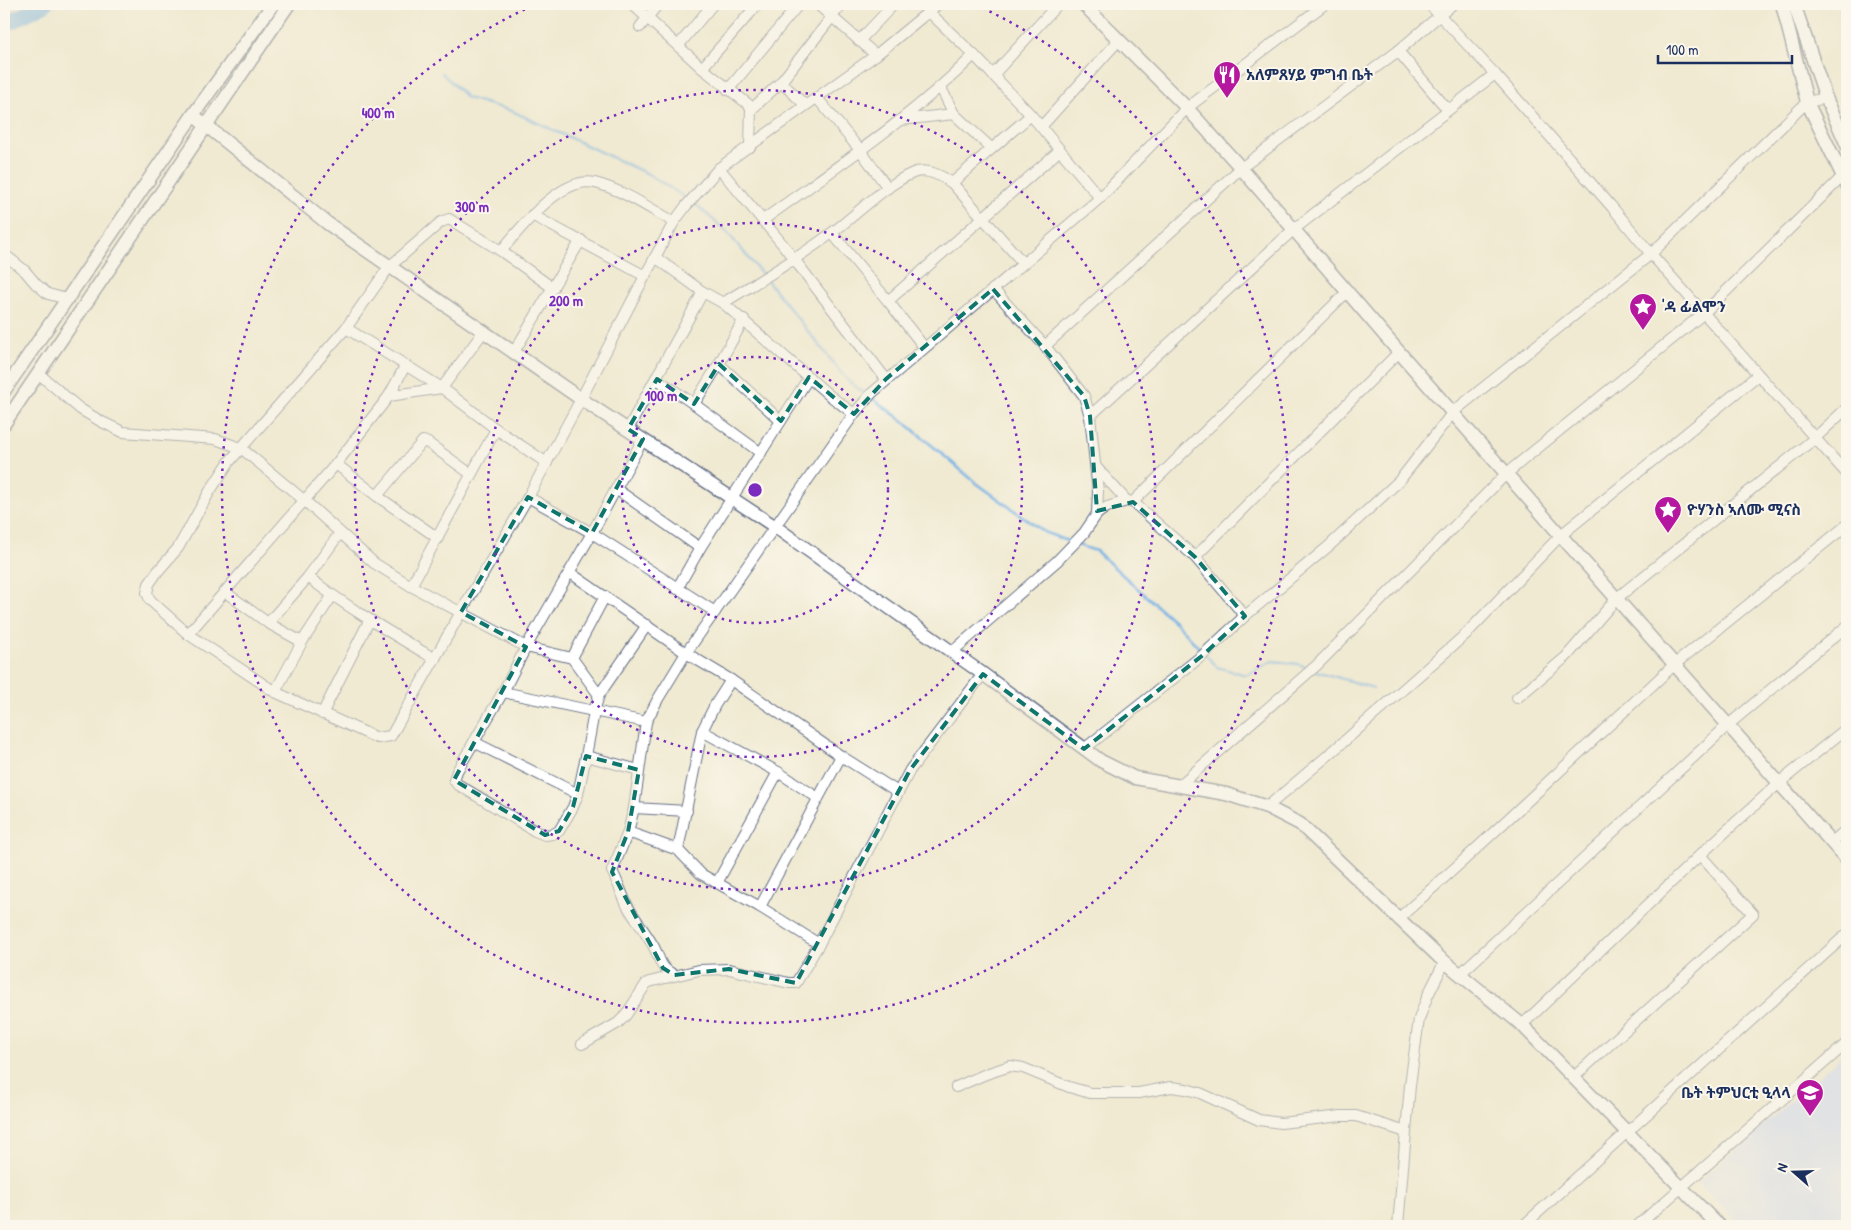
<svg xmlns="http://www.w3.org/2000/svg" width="1851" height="1230" font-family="'Patrick Hand','Noto Sans Ethiopic',sans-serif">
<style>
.built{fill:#cfdaf9}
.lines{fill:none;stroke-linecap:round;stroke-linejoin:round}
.stream{stroke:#73b1e6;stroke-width:2.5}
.river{stroke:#73b1e6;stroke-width:16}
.minor-casing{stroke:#667087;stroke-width:12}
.tertiary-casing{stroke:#667087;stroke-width:15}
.minor{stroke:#fff;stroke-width:10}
.tertiary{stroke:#fff;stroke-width:12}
.marked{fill:none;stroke:#0f766e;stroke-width:4;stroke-dasharray:10 6;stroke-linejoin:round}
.ring{fill:none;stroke:#7b2cbf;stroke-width:2.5;stroke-dasharray:2.5 5}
.labels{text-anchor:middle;stroke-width:4;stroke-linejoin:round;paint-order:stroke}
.poi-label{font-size:15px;font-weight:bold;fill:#1b2f5e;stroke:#fbf7ec;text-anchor:start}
.centre{fill:#7b2cbf;stroke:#fbf7ec;stroke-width:2.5}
.ring-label{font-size:15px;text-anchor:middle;font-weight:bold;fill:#7b2cbf;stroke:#fbf7ec;stroke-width:4;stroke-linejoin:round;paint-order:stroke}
</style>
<rect width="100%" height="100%" fill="#fbf7ec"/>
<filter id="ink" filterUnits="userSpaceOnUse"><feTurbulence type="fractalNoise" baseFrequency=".02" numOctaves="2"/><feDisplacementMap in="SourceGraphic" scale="10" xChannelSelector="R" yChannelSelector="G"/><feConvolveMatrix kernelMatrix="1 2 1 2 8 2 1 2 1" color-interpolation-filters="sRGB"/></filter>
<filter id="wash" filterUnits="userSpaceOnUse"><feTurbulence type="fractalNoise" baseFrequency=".0096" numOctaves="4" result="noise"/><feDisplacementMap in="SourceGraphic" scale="20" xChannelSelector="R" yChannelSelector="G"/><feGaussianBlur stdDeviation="1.12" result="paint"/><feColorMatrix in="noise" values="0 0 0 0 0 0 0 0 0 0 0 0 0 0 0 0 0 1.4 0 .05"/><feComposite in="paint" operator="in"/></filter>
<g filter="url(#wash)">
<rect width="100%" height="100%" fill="#f0ead2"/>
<path class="built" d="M1847,1051v175h-105l-44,-43z"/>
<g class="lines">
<g class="stream">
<path d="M442,73l25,25 45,13 136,63 41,26"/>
<path d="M694,203l33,29 35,42"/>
<path d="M766,279l81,101 20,15"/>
<path d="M872,398l31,23 72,61 69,50 26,10"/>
<path d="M1078,545l18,6 80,72 26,28"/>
<path d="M1206,655l11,12 29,8 26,-14 26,3 11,4"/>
<path d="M1316,671l57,17"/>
</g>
<path class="river" d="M4,25l41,-21"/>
</g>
</g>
<g filter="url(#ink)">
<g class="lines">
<defs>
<g id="minor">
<path d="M632,4l70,64 51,40 28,-26 61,-78"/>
<path d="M817,4l59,51"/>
<path d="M1429,4l66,70 117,133 39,47 196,220"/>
<path d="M929,12l45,43 57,60 69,83"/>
<path d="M640,27l18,-23"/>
<path d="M859,41l35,-37"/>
<path d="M678,46l35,-42"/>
<path d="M1398,51l50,59"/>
<path d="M702,68l56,-64"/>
<path d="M993,75l65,-71"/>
<path d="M781,82l24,23"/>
<path d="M941,88l13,26"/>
<path d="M728,90l71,-86"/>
<path d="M817,98l43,52 28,38"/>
<path d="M901,120l53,-6 37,34"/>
<path d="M1041,127l78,-87"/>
<path d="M750,147l1,-39"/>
<path d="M719,168l65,78 102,133"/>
<path d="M952,183l79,-68"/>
<path d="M532,215l113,61"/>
<path d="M763,220c72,-52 147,-101 211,-165"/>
<path d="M832,233l56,68 36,46"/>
<path d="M501,251c19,-22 60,-76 94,-68 28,7 54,25 79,39"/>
<path d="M4,254l21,17 11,13 12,10 19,5"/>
<path d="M655,257l48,35 20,11 106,92 25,19"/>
<path d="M553,288l-52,-37 -52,-32 -8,3 -52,45 -43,61 -117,134 -19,29 -32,57 -20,23 -9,13 -2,9 3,7 38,34 87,58 102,46 14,-2 70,-124 67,-115 53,-98 64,-123 29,-54 12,-16 33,-38 157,-113 62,-51"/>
<path d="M993,289l52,57 39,50 6,20 8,75 -1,23"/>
<path d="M888,301l172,-151"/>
<path d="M723,303c37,-23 75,-44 110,-71 24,-18 52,-47 80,-59 14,-5 27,2 39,10l71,80"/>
<path d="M346,328l96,60 54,41 51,34"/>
<path d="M1045,346l196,-178 157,-117 55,-47"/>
<path d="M514,352l67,-112"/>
<path d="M719,364l62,57"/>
<path d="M38,373l42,36 22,13 21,10 92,7 26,9 64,53 69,62 37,23 115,61 46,11 27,37"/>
<path d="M657,379l37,25 67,49"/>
<path d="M389,396l53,-8 42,-57"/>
<path d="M694,404l25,-40 25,-45"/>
<path d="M1090,416l203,-186 202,-156"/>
<path d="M628,429l75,-137"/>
<path d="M643,439l-51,94 -66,114 -23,45 -46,79 -3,9 3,4 78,47 10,4 8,-1 6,-3 14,-24 5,-13 8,-38 8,-44 5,-17 48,-70"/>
<path d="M336,464l41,32 61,42"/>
<path d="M1096,467l31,34"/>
<path d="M616,489l84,59"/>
<path d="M377,496l46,-55 5,2 43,31"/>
<path d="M528,497l64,36 123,79"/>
<path d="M1133,502l214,-210"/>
<path d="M1195,557l204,-205"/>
<path d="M569,572l117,81 45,27 110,76 57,36"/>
<path d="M308,577c40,31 83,56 127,82"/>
<path d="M411,586l85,-157"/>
<path d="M677,589l23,-41 109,-171"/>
<path d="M225,592l43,31 34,19 30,-46"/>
<path d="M268,623l40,-46 32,-44"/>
<path d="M188,634l148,-170 53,-68 16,-30"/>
<path d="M952,652l105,-91 27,-28 13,-19 10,-7 20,-6 6,1 62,55 50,59"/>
<path d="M572,658l33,-62"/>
<path d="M275,692l27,-50"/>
<path d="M503,692l143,30"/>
<path d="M1517,698l49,-41 51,-59 198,-160 32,-30"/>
<path d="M322,714l47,-93"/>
<path d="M702,731l76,41 40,26"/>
<path d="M474,742l104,52"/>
<path d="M1084,749l119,-94 42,-39 84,-70 71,-66 53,-68 198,-158 156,-152 19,-4"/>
<path d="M586,756l53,14"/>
<path d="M1180,785l137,-120 190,-192 197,-160 138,-136 5,-2"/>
<path d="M1267,807l65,-55 134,-118 95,-99 197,-160"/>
<path d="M634,808l53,3"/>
<path d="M628,832l50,18 23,24 59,33 59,37 91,-174 73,-96"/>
<path d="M1832,842l15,-13"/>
<path d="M678,850l24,-119 13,-26 16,-25"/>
<path d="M717,883l61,-111"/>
<path d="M760,907l81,-151"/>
<path d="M1398,919l67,-60 210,-195 172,-139"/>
<path d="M1460,974l268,-249 119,-99"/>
<path d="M674,975c-15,-8 -13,-14 -20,-28 -8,-14 -18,-27 -26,-40 -6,-12 -10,-25 -16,-36l16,-39 6,-24 12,-86 12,-23 28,-46 168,-239 18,-21 228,-195 87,-90 138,-104"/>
<path d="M1522,1025l178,-170 79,-72 68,-55"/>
<path d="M582,1044l36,-21 8,-8 20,-31 3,-2 50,-12 30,-1 60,14h7l23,-39"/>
<path d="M1574,1077l179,-163 -53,-59"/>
<path d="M956,1087l30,-13 24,-8 13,2 46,19 21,6h49l32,-6 15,2 14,4 59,27 22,3 60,-7h15l50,16"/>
<path d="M1398,1226l12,-141 9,-66 9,-24 17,-34"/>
<path d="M1523,1226l324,-292"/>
<path d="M1637,1226l210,-183"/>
</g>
<g id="tertiary">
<path d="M1083,4l104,104 54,60 158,184 448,508"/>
<path d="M1782,4l25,98 40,83"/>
<path d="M1794,4l32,94 21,47"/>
<path d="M193,115l134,108 254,176 193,127 209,148 118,87 34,17 91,16 41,13 33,17 139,133 83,68 197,201"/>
<path d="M4,391l189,-276 80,-111"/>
<path d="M4,424l285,-420"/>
</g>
</defs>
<use href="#minor" class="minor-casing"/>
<use href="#tertiary" class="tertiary-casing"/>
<use href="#minor" class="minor"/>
<use href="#tertiary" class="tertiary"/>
</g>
</g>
<path d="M0 0H1851V1230H0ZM993,289l91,107 6,20 7,95 36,-9 62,55 50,59 -42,39 -119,94 -101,-75 -73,96 -114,213 -67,-14 -55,6 -11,-7 -51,-96 16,-40 11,-62 -53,-14 -13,51 -14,24 -14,4 -91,-55 72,-133 -65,-35 67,-115 64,36 51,-94 -15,-10 29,-50 37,25 25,-40 62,57 28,-44 45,37 32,-35z" fill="#f0ead2" fill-opacity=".55" fill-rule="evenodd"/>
<path class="marked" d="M993,289l91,107 6,20 7,95 36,-9 62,55 50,59 -42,39 -119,94 -101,-75 -73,96 -114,213 -67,-14 -55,6 -11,-7 -51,-96 16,-40 11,-62 -53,-14 -13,51 -14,24 -14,4 -91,-55 72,-133 -65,-35 67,-115 64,36 51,-94 -15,-10 29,-50 37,25 25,-40 62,57 28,-44 45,37 32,-35z"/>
<g class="ring">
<circle cx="755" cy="490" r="133"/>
<circle cx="755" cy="490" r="267"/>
<circle cx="755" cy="490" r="400"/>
<path d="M976 5A533 533 0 1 1 534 5"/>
</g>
<defs>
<symbol id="restaurant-pin" viewBox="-11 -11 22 30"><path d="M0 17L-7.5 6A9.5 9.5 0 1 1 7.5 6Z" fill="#b5179e" stroke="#fbf7ec"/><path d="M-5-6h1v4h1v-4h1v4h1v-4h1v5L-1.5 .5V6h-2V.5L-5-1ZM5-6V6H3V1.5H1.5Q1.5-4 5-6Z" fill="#fff"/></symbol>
<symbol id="sight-pin" viewBox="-11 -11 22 30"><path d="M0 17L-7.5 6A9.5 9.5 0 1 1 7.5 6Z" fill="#b5179e" stroke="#fbf7ec"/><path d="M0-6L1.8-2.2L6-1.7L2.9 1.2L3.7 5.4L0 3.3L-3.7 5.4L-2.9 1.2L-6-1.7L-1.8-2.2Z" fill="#fff"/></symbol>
<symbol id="school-pin" viewBox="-11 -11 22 30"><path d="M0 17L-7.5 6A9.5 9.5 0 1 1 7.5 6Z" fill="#b5179e" stroke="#fbf7ec"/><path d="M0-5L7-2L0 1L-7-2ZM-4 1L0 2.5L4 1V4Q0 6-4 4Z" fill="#fff"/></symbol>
</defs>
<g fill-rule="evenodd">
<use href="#restaurant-pin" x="1211" y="59" width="32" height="43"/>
<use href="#sight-pin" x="1627" y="291" width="32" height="43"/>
<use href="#sight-pin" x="1652" y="494" width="32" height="43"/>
<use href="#school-pin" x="1794" y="1077" width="32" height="43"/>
</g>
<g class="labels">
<g class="poi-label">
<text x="1246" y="80">አለምጸሃይ ምግብ ቤት</text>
<text x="1662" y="312">'ዳ ፊልሞን</text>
<text x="1687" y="515">ዮሃንስ ኣለሙ ሚናስ</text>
<text x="1791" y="1098" text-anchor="end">ቤት ትምህርቲ ዒላላ</text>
</g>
</g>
<circle cx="755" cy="490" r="8" class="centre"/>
<g class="ring-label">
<text x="378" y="118">400 m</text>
<text x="472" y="212">300 m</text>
<text x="566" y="306">200 m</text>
<text x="661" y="401">100 m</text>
</g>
<rect width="1851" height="1230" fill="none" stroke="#fbf7ec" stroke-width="20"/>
<g transform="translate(1794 1172) rotate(290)" stroke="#fbf7ec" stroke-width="4" paint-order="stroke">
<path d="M0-4L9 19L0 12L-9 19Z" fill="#1b2f5e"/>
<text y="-8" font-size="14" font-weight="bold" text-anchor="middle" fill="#1b2f5e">N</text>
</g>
<path d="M1658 55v8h134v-8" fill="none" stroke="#1b2f5e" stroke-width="2.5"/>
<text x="1666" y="55" font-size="15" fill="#1b2f5e" stroke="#fbf7ec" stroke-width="4" paint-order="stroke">100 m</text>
</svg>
